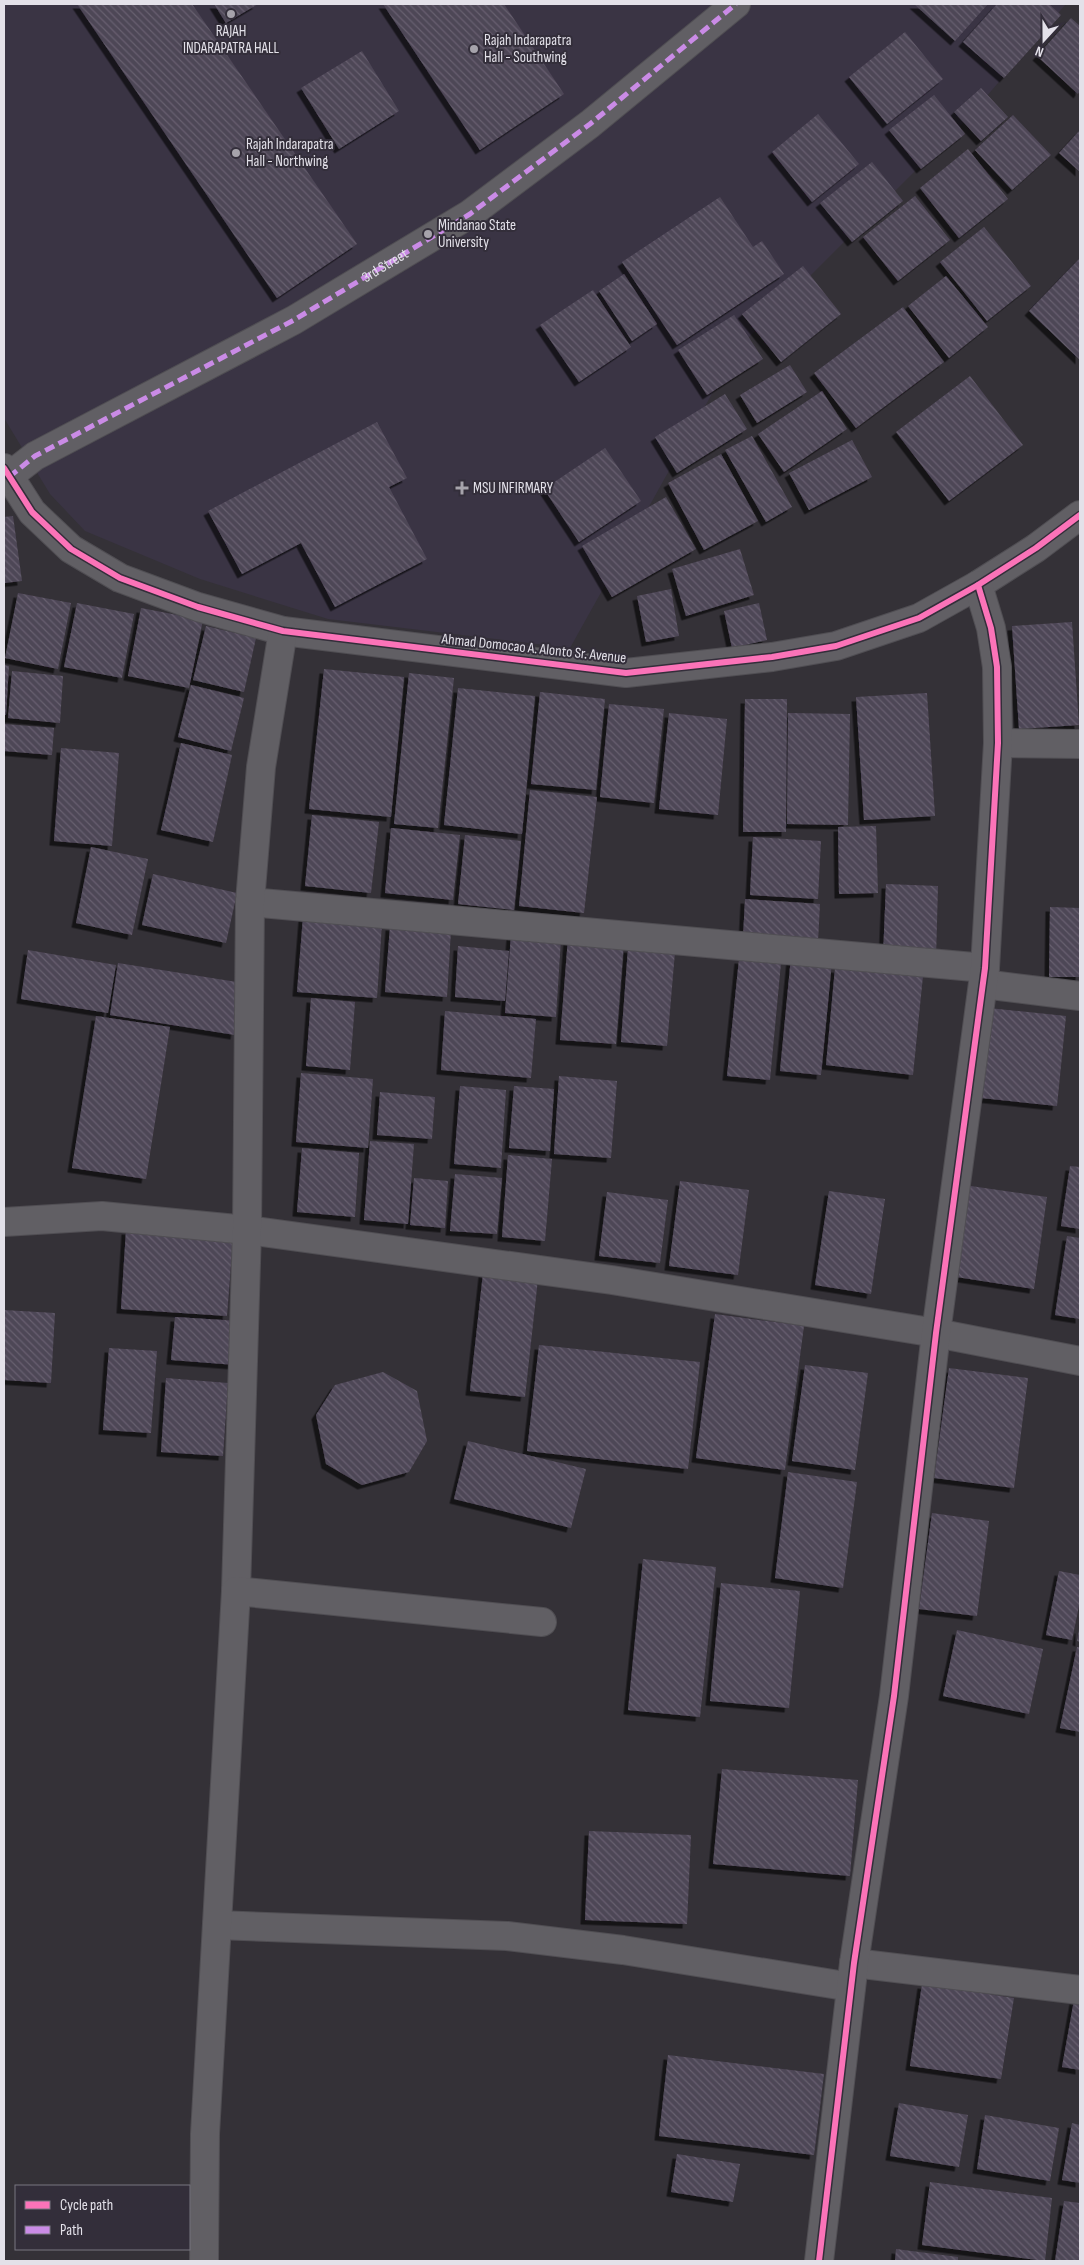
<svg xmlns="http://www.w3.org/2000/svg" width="1084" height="2265" font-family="'Sofia Sans Condensed',sans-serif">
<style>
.built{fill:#3a3444}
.building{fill:url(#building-back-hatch);filter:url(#shadow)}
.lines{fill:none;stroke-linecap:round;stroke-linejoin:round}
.minor-casing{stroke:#504e53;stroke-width:30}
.minor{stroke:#615f64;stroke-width:28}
.quiet{stroke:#ca8be6;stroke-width:5;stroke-dasharray:10 5;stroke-linecap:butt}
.cycleway-casing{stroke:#332e3a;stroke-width:9}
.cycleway{stroke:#fb73b8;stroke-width:6}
.poi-dot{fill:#a6a3ab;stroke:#332e3a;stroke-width:2}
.labels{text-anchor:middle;stroke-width:4;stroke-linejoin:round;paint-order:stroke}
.poi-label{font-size:15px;fill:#e3e1e9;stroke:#332e3a;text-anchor:start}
.street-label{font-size:15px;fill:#e3e1e9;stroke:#332e3a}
</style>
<defs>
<pattern id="building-back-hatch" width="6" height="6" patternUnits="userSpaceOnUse" patternTransform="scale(1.25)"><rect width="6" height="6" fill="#4e4657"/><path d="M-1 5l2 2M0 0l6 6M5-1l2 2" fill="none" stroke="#67606f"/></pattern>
<filter id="shadow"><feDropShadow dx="-4.5" dy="4.5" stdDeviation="0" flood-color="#0009"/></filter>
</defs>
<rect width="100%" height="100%" fill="#343137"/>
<path class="built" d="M4,4h1062l-99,115 -230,230 -167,299 -242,-29 -128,-40 -115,-48 -35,-37 -46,-76z"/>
<g class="building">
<path d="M77,4h115l165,240 -80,54z"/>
<path d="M214,4h44l-32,19z"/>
<path d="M383,4h121l60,90 -84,56z"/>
<path d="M914,4h74l-33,37z"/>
<path d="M997,4h52l12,11 -57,63 -41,-36z"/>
<path d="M1071,18l9,8v65l-2,3 -41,-38z"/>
<path d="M905,32l38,47 -56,45 -38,-47z"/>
<path d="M362,51l37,60 -60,38 -38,-61z"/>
<path d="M981,88l27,29 -27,24 -27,-29z"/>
<path d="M934,95l31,39 -44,35 -32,-39z"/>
<path d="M818,114l41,50 -47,38 -40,-50z"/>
<path d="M1013,115l38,40 -39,35 -37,-40z"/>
<path d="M1080,130v42l-21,-19z"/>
<path d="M968,149l40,50 -49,39 -39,-50z"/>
<path d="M872,162l31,39 -51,41 -32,-39z"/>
<path d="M915,196l35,44 -52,41 -35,-44z"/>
<path d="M720,197l33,50 9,-6 22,33 -107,71 -55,-83z"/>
<path d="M984,227l47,59 -44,35 -47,-59z"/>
<path d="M1080,258v102l-51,-49z"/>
<path d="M803,266l38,48 -60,48 -39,-48z"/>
<path d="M624,274l33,50 -25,17 -33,-50z"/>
<path d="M946,276l42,51 -39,31 -41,-52z"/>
<path d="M593,290l38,57 -52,35 -39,-57z"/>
<path d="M903,307l41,55 -88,66 -42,-55z"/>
<path d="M734,315l29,44 -56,36 -29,-45z"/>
<path d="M790,365l17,27 -50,31 -17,-28z"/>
<path d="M970,376l53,69 -74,56 -53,-69z"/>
<path d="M822,391l25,38 -63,43 -26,-38z"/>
<path d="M725,394l22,35 -70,44 -22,-36z"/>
<path d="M377,422l30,56 -18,9 38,72 -92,48 -34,-64 -59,31 -34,-63z"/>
<path d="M752,436l40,71 -26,15 -41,-72z"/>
<path d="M852,440l20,37 -63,33 -20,-37z"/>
<path d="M605,448l36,53 -62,41 -35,-53z"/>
<path d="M721,454l37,67 -54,29 -36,-67z"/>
<path d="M666,497l30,52 -84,48 -30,-51z"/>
<path d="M13,516l9,65 -18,2v-66z"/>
<path d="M740,549l14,46 -68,21 -14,-47z"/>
<path d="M671,589l8,47 -33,6 -9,-46z"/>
<path d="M18,593l53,10 -13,66 -53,-11z"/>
<path d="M77,603l57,11 -12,64 -58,-11z"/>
<path d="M759,603l8,37 -35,8 -8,-37z"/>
<path d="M141,608l62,12 -14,68 -61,-12z"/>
<path d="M1072,622l7,103 -60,4 -7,-103z"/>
<path d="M206,626l50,12 -12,54 -51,-12z"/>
<path d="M4,665l5,1 -3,49h-2z"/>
<path d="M324,669l80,8 -13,140 -82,-8z"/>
<path d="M12,671l51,5 -3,47 -52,-5z"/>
<path d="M409,673l45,5 -16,150 -44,-4z"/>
<path d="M191,685l53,13 -13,53 -53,-14z"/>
<path d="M458,688l77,8 -13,138 -78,-9z"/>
<path d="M540,692l65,7 -9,91 -65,-6z"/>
<path d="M927,693l8,123 -71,4 -8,-123z"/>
<path d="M745,699h42l-1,133h-43z"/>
<path d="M609,704l55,5 -10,94 -54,-6z"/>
<path d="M669,713l58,6 -9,96 -59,-6z"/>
<path d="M788,713l62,1 -2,111 -61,-1z"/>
<path d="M4,724l50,4 -2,27 -48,-4z"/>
<path d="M181,743l51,12 -19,87 -52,-12z"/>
<path d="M61,748l58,5 -7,93 -58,-5z"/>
<path d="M530,790l67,7 -13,116 -65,-7z"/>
<path d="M312,815l67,7 -8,71 -66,-7z"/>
<path d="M876,826l2,67 -39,1 -1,-67z"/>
<path d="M391,828l69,7 -7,65 -68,-7z"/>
<path d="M465,835l56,6 -7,69 -56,-6z"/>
<path d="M753,837l68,4 -3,58 -68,-4z"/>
<path d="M91,847l57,12 -16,76 -56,-12z"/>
<path d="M153,874l84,19 -11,50 -84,-18z"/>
<path d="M886,884l52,2 -2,73 -53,-2z"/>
<path d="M745,899l75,5 -2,38 -75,-4z"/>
<path d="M1050,907l30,1v69h-31z"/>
<path d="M303,917l79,7 -5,74 -80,-6z"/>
<path d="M390,926l61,5 -4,66 -62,-5z"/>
<path d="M511,935l50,4 -5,78 -51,-4z"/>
<path d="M568,938l56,4 -8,102 -56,-4z"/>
<path d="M458,946l51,5 -4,50 -50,-4z"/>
<path d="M628,948l47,4 -8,94 -46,-4z"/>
<path d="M28,950l88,15 -8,48 -87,-14z"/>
<path d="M791,957l41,4 -11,114 -41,-4z"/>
<path d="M739,959l42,4 -11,117 -43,-4z"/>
<path d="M118,963l125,20 -8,52 -125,-20z"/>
<path d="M835,968l88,8 -10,99 -87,-10z"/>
<path d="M311,998l44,4 -5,68 -44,-4z"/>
<path d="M989,1008l77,8 -9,90 -76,-8z"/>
<path d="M445,1011l91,8 -5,59 -90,-8z"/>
<path d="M96,1016l74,11 -24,152 -74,-11z"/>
<path d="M301,1073l72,6 -5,69 -72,-6z"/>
<path d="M559,1076l58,5 -6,77 -57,-4z"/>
<path d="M460,1086l46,4 -5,78 -47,-4z"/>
<path d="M514,1086l40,3 -4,62 -41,-3z"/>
<path d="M380,1092l55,5 -3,42 -55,-4z"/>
<path d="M370,1141l44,3 -6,80 -44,-4z"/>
<path d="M302,1148l57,5 -4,64 -58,-5z"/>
<path d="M508,1155l44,4 -7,82 -43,-4z"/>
<path d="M1070,1166l10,1v62l-19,-3z"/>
<path d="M455,1174l47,4 -5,56 -47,-3z"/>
<path d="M414,1178l34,3 -3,47 -35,-3z"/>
<path d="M680,1181l69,9 -11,85 -69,-9z"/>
<path d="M964,1185l83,12 -13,92 -84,-13z"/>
<path d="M829,1191l56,8 -14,95 -56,-9z"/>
<path d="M607,1192l61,8 -8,63 -61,-7z"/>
<path d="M126,1230l107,8 -6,78 -106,-7z"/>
<path d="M1067,1236l13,2v81l-25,-4z"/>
<path d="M483,1273l55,6 -13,118 -55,-6z"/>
<path d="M4,1310l51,3 -4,70 -47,-3z"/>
<path d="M715,1314l89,12 -19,144 -89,-12z"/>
<path d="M175,1317l64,4 -3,44 -65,-5z"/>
<path d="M539,1345l161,17 -12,107 -161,-18z"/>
<path d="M109,1348l48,3 -6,82 -48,-3z"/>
<path d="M805,1365l63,8 -13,97 -63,-9z"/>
<path d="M949,1368l79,10 -14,110 -80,-10z"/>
<path d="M383,1372l34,19 10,50 -18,31 -47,13 -36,-21 -10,-49 19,-30z"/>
<path d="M166,1378l62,5 -5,73 -62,-4z"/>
<path d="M468,1441l118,28 -15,59 -117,-29z"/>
<path d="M788,1472l69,10 -14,106 -68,-10z"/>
<path d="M932,1513l57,8 -12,95 -58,-7z"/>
<path d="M643,1559l73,8 -16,150 -72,-7z"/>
<path d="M1059,1571l21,4v26l-8,39 -26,-5z"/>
<path d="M721,1583l79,8 -11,117 -79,-7z"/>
<path d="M1079,1629h1v13l-3,-1z"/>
<path d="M957,1630l86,19 -14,65 -86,-18z"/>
<path d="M1077,1647h3v85l-20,-4z"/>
<path d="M722,1769l136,11 -8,96 -137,-12z"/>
<path d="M589,1831l102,4 -4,89 -102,-4z"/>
<path d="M922,1984l92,14 -13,81 -91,-13z"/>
<path d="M1074,2000l6,1v69l-18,-3z"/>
<path d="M668,2055l156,19 -10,81 -155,-19z"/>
<path d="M899,2103l69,12 -9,52 -69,-11z"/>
<path d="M985,2115l74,13 -9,53 -73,-12z"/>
<path d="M1072,2123l8,2v58l-18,-3z"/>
<path d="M677,2154l63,10 -7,38 -62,-10z"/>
<path d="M930,2182l122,16 -7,63 -123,-16z"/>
<path d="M1064,2201l16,2v58h-25z"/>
<path d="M896,2249l62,8v4h-63z"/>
</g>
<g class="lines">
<defs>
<g id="minor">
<path d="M4,468l28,44 39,37 49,29 78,29 85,24 343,42 146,-16 64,-11 83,-28 59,-33 58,-37 44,-33"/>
<path d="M4,480l31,-24 259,-136 176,-106 120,-90 146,-120"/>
<path d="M998,743l82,1"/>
<path d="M250,902l735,66"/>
<path d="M983,984l97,12"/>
<path d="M4,1222l98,-6 145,14 365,50 324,53 144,28"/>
<path d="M236,1591l11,-361 3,-328 11,-135 22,-136"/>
<path d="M217,1925l290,11 116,14 228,37"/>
<path d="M854,1963l226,27"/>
<path d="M204,2261l1,-127 31,-543 306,31"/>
<path d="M819,2261l35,-298 40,-267 42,-363 49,-365 13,-225 -1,-76 -6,-39 -13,-43"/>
</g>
</defs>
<use href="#minor" class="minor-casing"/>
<use href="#minor" class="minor"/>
<path class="quiet" id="s1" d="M9,477l26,-21 259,-136 176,-106 120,-90 146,-120"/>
<defs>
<g id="cycleway">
<path d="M4,468l28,44 39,37 49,29 78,29 85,24 343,42 146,-16 64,-11 83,-28 59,-33 58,-37 44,-33"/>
<path d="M819,2261l35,-298 40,-267 42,-363 49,-365 13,-225 -1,-76 -6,-39 -13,-43"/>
</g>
</defs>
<use href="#cycleway" class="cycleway-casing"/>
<use href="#cycleway" class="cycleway"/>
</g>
<g class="poi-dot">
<circle cx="231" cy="14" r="5"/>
<circle cx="474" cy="49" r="5"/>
<circle cx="236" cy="153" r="5"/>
<circle cx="428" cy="234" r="5"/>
<path d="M459.5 480.5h5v5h5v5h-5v5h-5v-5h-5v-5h5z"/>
</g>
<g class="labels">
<g class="poi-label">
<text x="231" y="36" text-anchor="middle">RAJAH<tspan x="231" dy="17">INDARAPATRA HALL</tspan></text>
<text x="484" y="45">Rajah Indarapatra<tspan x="484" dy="17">Hall - Southwing</tspan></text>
<text x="246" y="149">Rajah Indarapatra<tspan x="246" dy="17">Hall - Northwing</tspan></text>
<text x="438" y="230">Mindanao State<tspan x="438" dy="17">University</tspan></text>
<text x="473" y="493">MSU INFIRMARY</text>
</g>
<g class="street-label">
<text dy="5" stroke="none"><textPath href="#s1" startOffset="432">3rd Street</textPath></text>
<text transform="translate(534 648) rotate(6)" y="5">Ahmad Domocao A. Alonto Sr. Avenue</text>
</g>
</g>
<rect width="1084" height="2265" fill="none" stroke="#e3e1e9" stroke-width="10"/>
<rect x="15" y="2185" width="175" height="65" fill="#332e3a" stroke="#797680"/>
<rect x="25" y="2201" width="25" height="8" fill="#fb73b8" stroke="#797680"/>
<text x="60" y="2210" font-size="15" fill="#e3e1e9">Cycle path</text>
<rect x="25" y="2226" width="25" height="8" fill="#ca8be6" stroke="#797680"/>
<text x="60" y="2235" font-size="15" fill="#e3e1e9">Path</text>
<g transform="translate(1044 40) rotate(201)" stroke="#332e3a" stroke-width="4" paint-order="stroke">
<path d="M0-4L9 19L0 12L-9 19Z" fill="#e3e1e9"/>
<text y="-8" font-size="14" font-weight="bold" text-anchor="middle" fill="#e3e1e9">N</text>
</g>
</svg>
